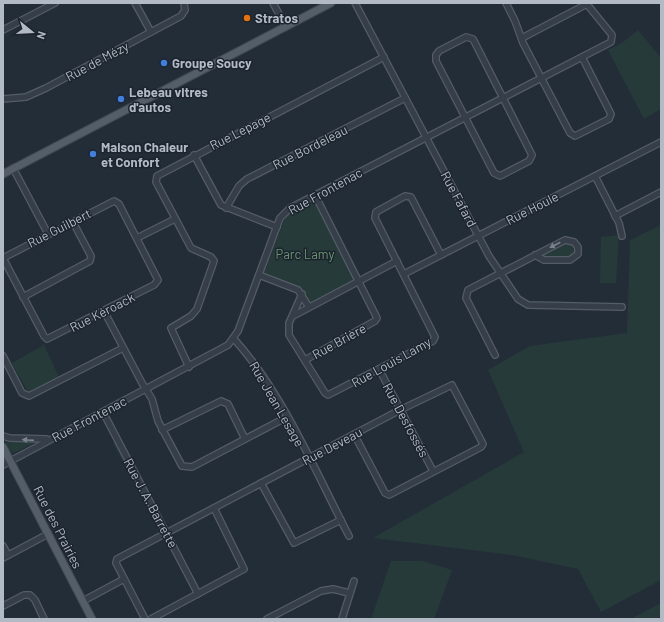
<svg xmlns="http://www.w3.org/2000/svg" width="664" height="622" font-family="Barlow,sans-serif">
<style>
.green{fill:#263a3a}
.lines{fill:none;stroke-linecap:round;stroke-linejoin:round}
.minor-casing{stroke:#545d66;stroke-width:8}
.major-casing{stroke:#404852;stroke-width:9}
.minor{stroke:#363f49;stroke-width:5.5}
.major{stroke:#545e69;stroke-width:7}
.oneway{fill:#7a838d}
.food-dot{fill:#e8710a;stroke:#1c242d;stroke-width:1.5}
.shop-dot{fill:#3f7fe0;stroke:#1c242d;stroke-width:1.5}
.labels{text-anchor:middle;stroke-width:3;stroke-linejoin:round;paint-order:stroke}
.poi-label{font-size:13px;font-weight:bold;fill:#b1bac5;stroke:#1c242d;text-anchor:start}
.street-label{font-size:13px;fill:#b1bac5;stroke:#1c242d}
.park-label{font-size:13px;fill:#6a9471;stroke:#1c242d}
</style>
<rect width="100%" height="100%" fill="#232d38"/>
<g class="green">
<path d="M638,30l23,28v51l-17,10 -36,-69 14,-7z"/>
<path d="M313,199l42,81 -44,23 -10,-15 -37,-15 21,-55 7,-7z"/>
<path d="M661,225v355l-60,32 -23,-43 -66,-14 -139,-17 151,-86 -36,-82 42,-24 97,-13 3,-93z"/>
<path d="M619,235l-3,48h-16l1,-46z"/>
<path d="M567,243l5,1 4,5v3l-6,6 -26,-1v-3z"/>
<path d="M43,343l16,34 -3,2 1,3 -2,-3 -27,13 -14,-25 -4,2 3,-2 -1,-4 30,-17z"/>
<path d="M5,441l29,1v1l-20,10 -4,-3z"/>
<path d="M115,442l35,66 -1,1 -36,-66z"/>
<path d="M391,561h32l29,9 -18,49h-63z"/>
<path d="M661,603v13l-5,3h-25z"/>
</g>
<g class="lines">
<defs>
<g id="minor">
<path d="M135,3l16,29"/>
<path d="M273,3l13,24"/>
<path d="M355,3l134,253 29,43 10,6 94,2"/>
<path d="M506,3l9,18 8,22 47,90 5,3 34,-17 2,-5 -29,-57"/>
<path d="M3,30l52,-27"/>
<path d="M466,37l7,2 59,116 -3,6 -29,15 -6,-3 -58,-112v-6l3,-4z"/>
<path d="M522,38l65,-34"/>
<path d="M3,99l23,-2 20,-9 135,-72 4,-6 -1,-7"/>
<path d="M194,155l27,50 56,22"/>
<path d="M13,168l35,66"/>
<path d="M595,176l24,47 3,13"/>
<path d="M226,208l13,-22 8,-7 158,-81"/>
<path d="M615,216l46,-24"/>
<path d="M137,238l38,-19"/>
<path d="M3,258l111,-57 5,3 39,76 -4,5 -10,5 -97,49 -3,-3 -41,-78"/>
<path d="M404,274l257,-132"/>
<path d="M259,275l39,15 11,17"/>
<path d="M302,294l-13,29v12l36,58 3,2 105,-54 2,-4 -60,-119 1,-6 29,-16 6,1 30,58"/>
<path d="M23,297l67,-36 1,-5 -18,-34"/>
<path d="M104,311l38,72 10,16 6,22 24,45 10,1 95,-50"/>
<path d="M293,316l104,-55"/>
<path d="M234,339c49,54 81,132 115,197"/>
<path d="M495,355l-29,-57 2,-8 97,-50 9,2 4,5v7l-8,6h-26l-9,-5"/>
<path d="M3,356l19,37 7,3 94,-48"/>
<path d="M305,360l70,-39 2,-3 -62,-123"/>
<path d="M189,367l-18,-39 20,-12 6,-7 17,-48 -3,-4 -20,-9 -35,-66 1,-6 227,-119"/>
<path d="M379,369l54,102"/>
<path d="M103,412l95,182"/>
<path d="M162,430l59,-29 7,3 17,35"/>
<path d="M3,436l7,2 36,1"/>
<path d="M3,465l225,-120 10,-14 42,-113 10,-10 321,-166 1,-7 -26,-32"/>
<path d="M261,483l33,60 47,-23"/>
<path d="M3,546l5,9"/>
<path d="M3,558l45,-24"/>
<path d="M83,601l41,-22"/>
<path d="M3,606l21,-11h6l5,5 9,19"/>
<path d="M145,619l-29,-56 1,-4 283,-149 52,-25 31,59 -2,3 -92,48 -4,-2 -31,-59"/>
<path d="M151,619l93,-50 -30,-61"/>
<path d="M267,619l54,-28 12,-2 16,4"/>
<path d="M342,619l12,-38"/>
</g>
<g id="major">
<path d="M3,174l328,-171"/>
<path d="M3,447l89,172"/>
</g>
</defs>
<use href="#minor" class="minor-casing"/>
<use href="#major" class="major-casing"/>
<use href="#minor" class="minor"/>
<use href="#major" class="major"/>
</g>
<defs><path id="oneway-solid" d="M-6-.8H1V-3.2L6.5 0L1 3.2V.8H-6Z"/></defs>
<g class="oneway">
<use href="#oneway-solid" transform="translate(555 245) rotate(153)"/>
<use href="#oneway-solid" transform="translate(28 440) rotate(-176)"/>
</g>
<circle class="food-dot" cx="247" cy="18" r="4"/>
<g class="shop-dot">
<circle cx="164" cy="63" r="4"/>
<circle cx="121" cy="99" r="4"/>
<circle cx="93" cy="154" r="4"/>
</g>
<g class="labels">
<g class="poi-label">
<text x="255" y="23">Stratos</text>
<text x="172" y="68">Groupe Soucy</text>
<text x="129" y="97">Lebeau vitres<tspan x="129" dy="15">d'autos</tspan></text>
<text x="101" y="152">Maison Chaleur<tspan x="101" dy="15">et Confort</tspan></text>
</g>
<g class="street-label">
<text transform="translate(97 61) rotate(-28)" y="5">Rue de Mézy</text>
<text transform="translate(240 131) rotate(-27)" y="5">Rue Lepage</text>
<text transform="translate(310 147) rotate(-27)" y="5">Rue Bordeleau</text>
<text transform="translate(325 191) rotate(-29)" y="5">Rue Frontenac</text>
<text transform="translate(459 199) rotate(62)" y="5">Rue Fafard</text>
<text transform="translate(532 208) rotate(-27)" y="5">Rue Houle</text>
<text transform="translate(59 228) rotate(-27)" y="5">Rue Guilbert</text>
<text transform="translate(102 312) rotate(-27)" y="5">Rue Kéroack</text>
<text transform="translate(339 341) rotate(-29)" y="5">Rue Brière</text>
<text transform="translate(391 362) rotate(-29)" y="5">Rue Louis Lamy</text>
<text transform="translate(277 404) rotate(60)" y="5">Rue Jean Lesage</text>
<text transform="translate(89 419) rotate(-28)" y="5">Rue Frontenac</text>
<text transform="translate(406 420) rotate(62)" y="5">Rue Desfossés</text>
<text transform="translate(332 446) rotate(-28)" y="5">Rue Deveau</text>
<text transform="translate(151 503) rotate(62)" y="5">Rue J. A. Barrette</text>
<text transform="translate(58 527) rotate(63)" y="5">Rue des Prairies</text>
</g>
<g class="park-label">
<text x="305" y="259">Parc Lamy</text>
</g>
</g>
<rect width="664" height="622" fill="none" stroke="#b1bac5" stroke-width="8"/>
<g transform="translate(32 32) rotate(108)" stroke="#1c242d" stroke-width="3" paint-order="stroke">
<path d="M0-3L7 15L0 10L-7 15Z" fill="#b1bac5"/>
<text y="-6" font-size="11" font-weight="bold" text-anchor="middle" fill="#b1bac5">N</text>
</g>
</svg>
